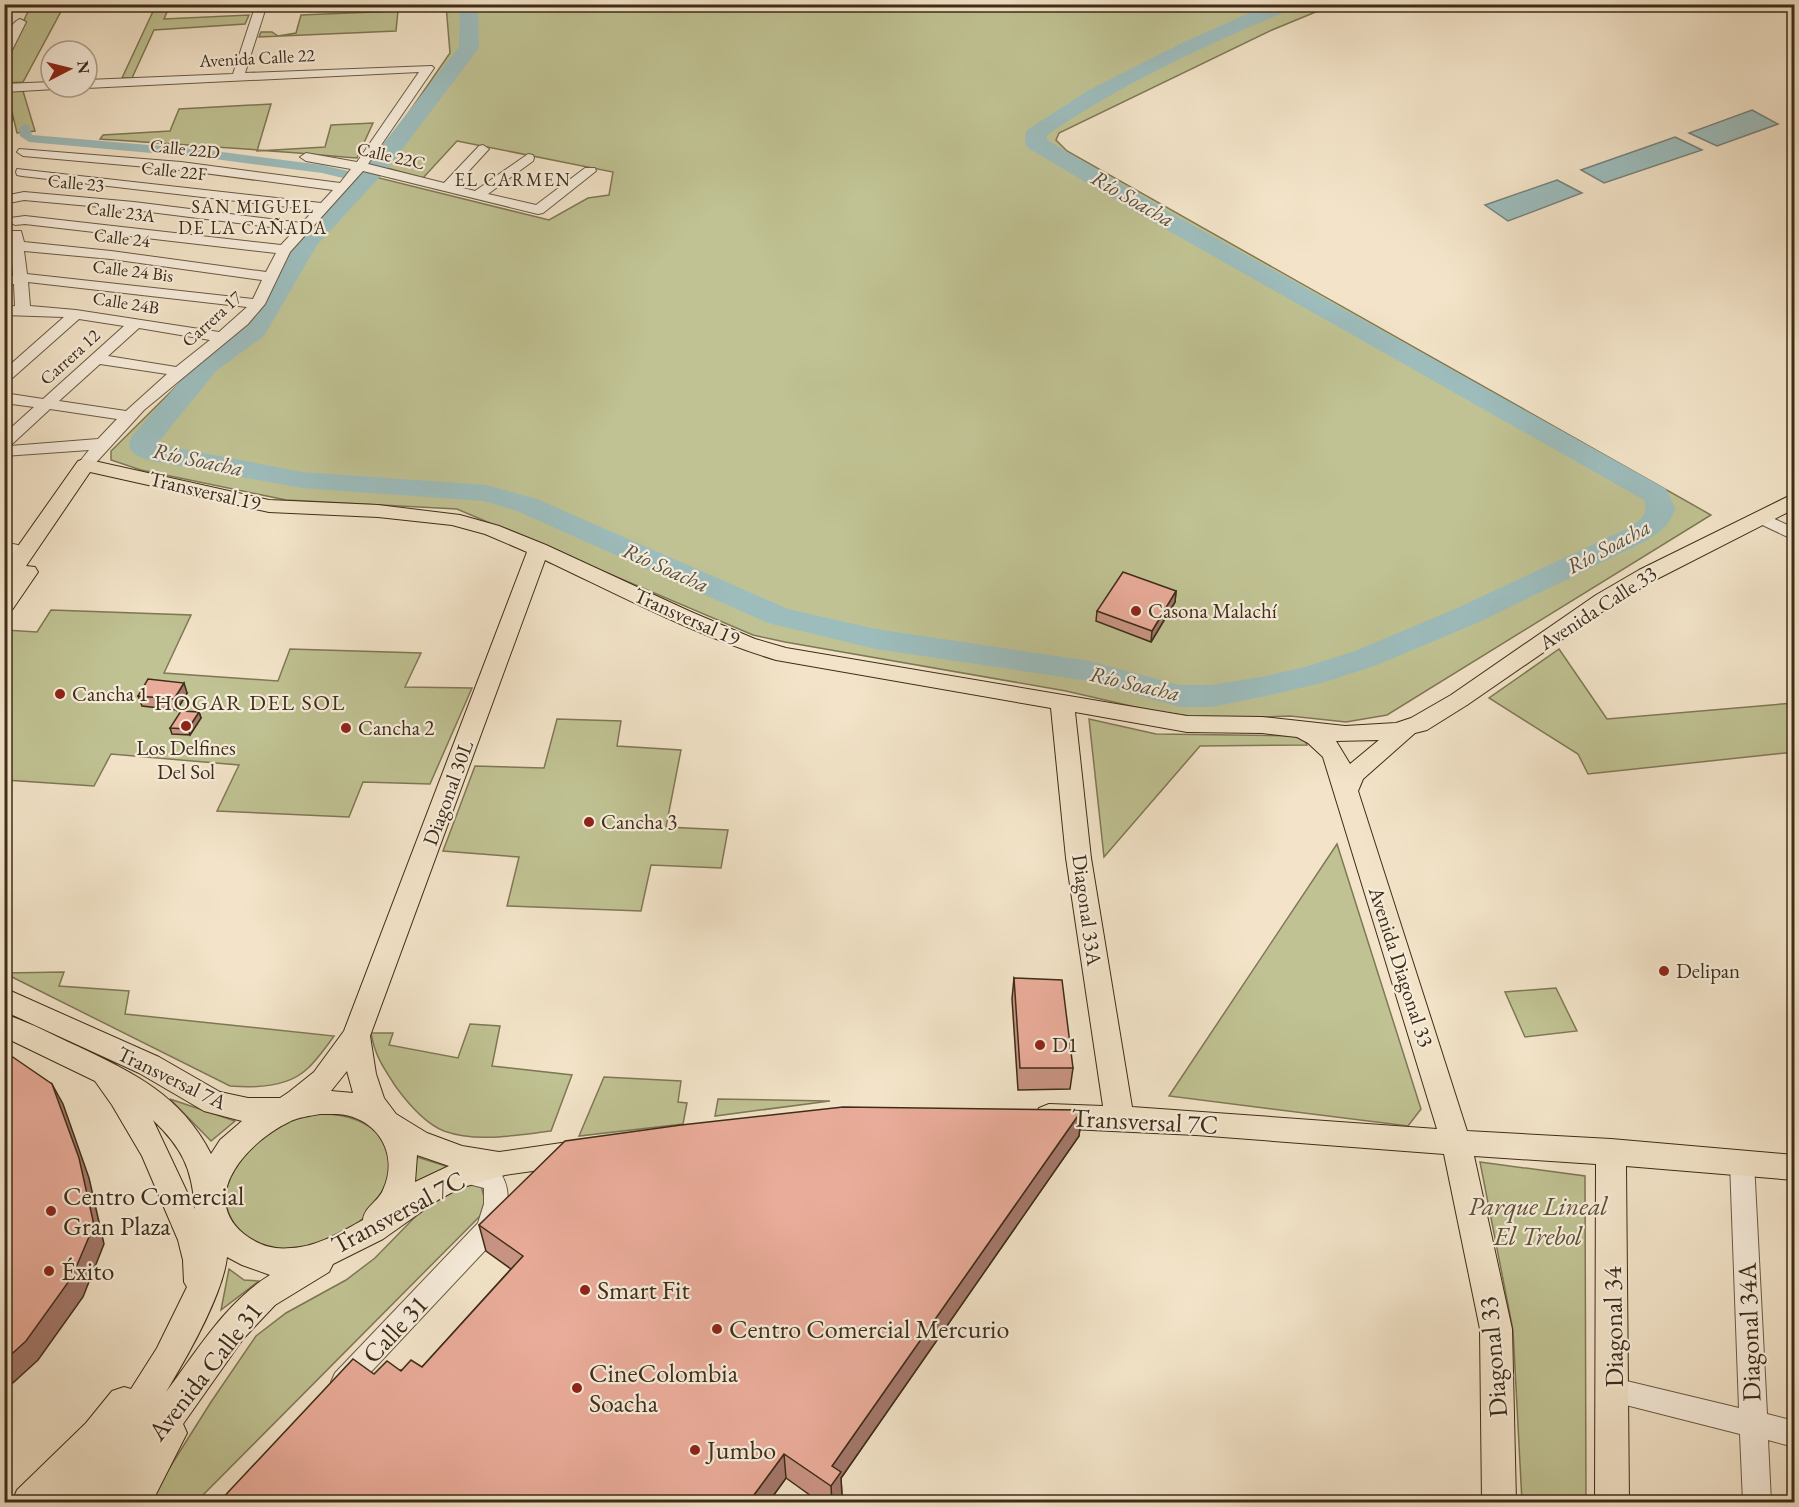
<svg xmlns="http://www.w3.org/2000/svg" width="1799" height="1507" font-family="'EB Garamond',serif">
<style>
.green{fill:#c0c293;stroke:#7f7855;stroke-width:1.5;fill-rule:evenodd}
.water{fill:#9dbdbd;stroke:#77837b;stroke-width:1.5}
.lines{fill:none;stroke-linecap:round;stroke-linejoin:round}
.canal{fill:#9dbdbd;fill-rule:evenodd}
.river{fill:#9dbdbd;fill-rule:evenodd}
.minor-casing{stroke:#6b5b44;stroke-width:2}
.major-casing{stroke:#3e2d17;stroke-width:2}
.minor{fill:#f7eddc;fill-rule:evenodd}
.major{fill:#f3e4c9;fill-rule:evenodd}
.wall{fill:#c99484;stroke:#3e2d17;stroke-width:1.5}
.shaded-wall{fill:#a4786c;stroke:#3e2d17;stroke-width:1.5}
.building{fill:#eaac9a;stroke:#3e2d17;stroke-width:1.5}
.poi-dot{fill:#8f2418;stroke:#f7eddc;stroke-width:2}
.labels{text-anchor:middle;stroke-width:4.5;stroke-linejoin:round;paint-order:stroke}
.far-street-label{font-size:18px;fill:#3e2d17;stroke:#f7eddc}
.far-neighbourhood-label{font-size:18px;letter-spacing:1.5px;fill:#3e2d17;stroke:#f7eddc}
.street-label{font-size:21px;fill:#3e2d17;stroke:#f7eddc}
.poi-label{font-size:21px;fill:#3e2d17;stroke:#f7eddc;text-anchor:start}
.water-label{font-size:22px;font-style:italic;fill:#565140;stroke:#f7eddc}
.neighbourhood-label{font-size:22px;letter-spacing:1.5px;fill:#3e2d17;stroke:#f7eddc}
.near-street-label{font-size:26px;fill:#3e2d17;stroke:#f7eddc}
.near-poi-label{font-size:26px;fill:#3e2d17;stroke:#f7eddc;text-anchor:start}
.near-park-label{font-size:26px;font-style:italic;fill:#5e5236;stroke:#f7eddc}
</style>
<rect width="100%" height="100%" fill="#f3e4c9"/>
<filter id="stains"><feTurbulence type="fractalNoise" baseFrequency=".00333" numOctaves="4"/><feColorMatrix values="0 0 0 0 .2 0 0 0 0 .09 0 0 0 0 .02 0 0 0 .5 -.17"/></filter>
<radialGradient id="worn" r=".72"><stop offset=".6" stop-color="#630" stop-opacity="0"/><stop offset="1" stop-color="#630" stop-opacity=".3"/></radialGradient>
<g class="green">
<path d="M1335,4l-63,26 -213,103 -3,7 11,11 644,364 -324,200 -41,7 -56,-6 -77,3 -56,-7 -91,-21 -281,-49 -32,-7 -296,-126 -171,-9 -145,-30 -30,-10v-9l95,-94 50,-42 40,-71 78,-81 76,-110 -4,-48zM457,141l156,31 -4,23 -21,3 -39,22 -170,-42 -1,-4 6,-7 39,11z"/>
<path d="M19,5h66l-21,1 -41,76 -18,1v-22l26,-56z"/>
<path d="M156,5h14l-6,14 85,-4 -4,9 -91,6 -22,48h-10z"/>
<path d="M398,11l-2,20 -137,6 2,-5h11l6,4 18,-3 5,-18z"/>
<path d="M7,91h16l12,40 -18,2z"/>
<path d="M271,104l-14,47 68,-4 6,-22 42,-2 -16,35c-86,-8 -171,-13 -257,-19l3,-4 67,-4 9,-22z"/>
<path d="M51,610l140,5 -27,58 114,8 12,-32 131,4 -16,34 67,1 -42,96 -67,-2 -14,35 -132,-6 22,-46 -128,-11 -17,32 -89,-6v-150l32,2z"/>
<path d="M1559,649l48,70 187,-16v49l-206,22 -10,-20 -89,-56z"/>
<path d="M557,719l64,2 -4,25 64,4 -15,77 62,3 -7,38 -70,-3 -10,46 -134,-5 12,-49 -76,-6 32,-85 69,2z"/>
<path d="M1089,719l67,15 147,2 4,9 -107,1 -96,111z"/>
<path d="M1337,844l84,265 -13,17 -239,-30z"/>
<path d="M64,972l-5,14 70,5 -4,23 209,22c-8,11 -17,24 -27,33 -19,18 -53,19 -77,17l-226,-113z"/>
<path d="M1556,988l21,43 -52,6 -20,-45z"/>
<path d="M470,1024l30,2 -8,40 80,9 -21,56c-34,4 -74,12 -107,0 -18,-7 -37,-29 -48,-44 -13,-20 -21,-31 -25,-54h22l-4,12 69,13z"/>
<path d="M604,1077l77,4 -3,21 9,1 -4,21 -104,12z"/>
<path d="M170,1099l65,22 -24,20z"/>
<path d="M718,1099l112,2 -115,15z"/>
<path d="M318,1113c133,5 58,151 -46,135 -32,-5 -56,-39 -43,-71 3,-7 9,-13 13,-19 4,-6 8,-14 14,-18 18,-14 40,-22 62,-27z"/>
<path d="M417,1157l35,11 -39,16z"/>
<path d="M1480,1162l105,14 1,326h-64l-9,-172z"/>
<path d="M464,1184l17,2 4,14 -5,16 -284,286h-48l63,-100 45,-66 30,-23 60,-33 29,-22 40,-41 25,-20z"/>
<path d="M229,1269l15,11 15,1 -38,29z"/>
</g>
<g class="water">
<path d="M1752,110l26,14 -61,22 -28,-13z"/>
<path d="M1675,137l27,13 -98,33 -23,-13z"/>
<path d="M1557,180l25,13 -74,28 -23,-16z"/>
</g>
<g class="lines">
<path class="canal" d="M25,124l4,1 3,10 175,15 115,15 26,6 1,3 -6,4 -21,-5 -115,-15 -178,-16 -9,-6 -1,-8z"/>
<path class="river" d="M460,4h18l1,44 -3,4 -88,116 -71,77 -53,91 -48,35 -59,73 145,28 184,13 51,14 251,110 88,20 214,32 89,24h33l49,-8 44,-10 50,-16 100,-42 171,-80c12,-8 24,-13 18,-29l-491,-278 -125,-74 -3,-5 1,-11 4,-4 59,-38 95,-48 86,-38h27l-2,4c-87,36 -170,74 -248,127v5l122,72 497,277 9,19c-5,18 -14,23 -29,33l-169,82 -100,42 -55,18 -61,14 -49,10h-33l-90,-26 -213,-32 -108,-26 -251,-112 -33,-10 -182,-13 -149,-27c-14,-3 -31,-10 -20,-26l65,-74 47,-35 54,-89 73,-79 87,-111z"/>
<defs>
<g id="minor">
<path d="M5,4h12v3l-6,3 -4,-1z"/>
<path d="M256,4h11l-22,69 187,-7 2,2 -66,96 76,19 35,-37 4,-1 6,4 -34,37 20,5 53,-37 5,1 1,3 -1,3 -45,33 48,11 49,-37h10l1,3 -53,42 -5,1 -175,-43 -73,81 -25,52 -17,20 -104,86 -53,58h-12l-2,-3 12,-15 -85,6v-22l30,-27 -30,-4v-10l39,6 81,-73 -45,-7 -70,62 -5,1v-12l60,-53 -60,-2v-8l11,-1 -1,-22 -10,1v-8l9,-1 -2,-24 -7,1v-8l6,-1 1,-13h10l3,11 87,9 155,21 10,-19 -251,-29 -10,1 -7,-4 2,-3 15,-2 256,29 14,-15 -161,-20 -110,-10 -20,4v-8l20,-4 110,10 168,21 12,-13 -292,-34 -5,-1 -1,-3 1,-3 304,34 12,-13 -152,-20 -158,-14 -6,-4 2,-3 162,13 159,21 11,-14 -45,-8 -6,-4 6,-4 51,9 62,-90 -332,16 -2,-1h2v-7l146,-6zM24,251l87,8 151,21 -9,19 -226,-25zM28,282l219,25 -28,25 -143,-22 -46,-4zM139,328l71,12 -34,27 -68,-11zM100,364l67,10 -41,37 -67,-10zM50,409l67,10 -19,20 -88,7z"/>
<path d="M20,19l6,3 -16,32 -6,3c0,-13 3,-32 16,-38z"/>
<path d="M51,82v5h5l-1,2 -51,3v-8z"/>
<path d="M4,106l4,1 5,12 -5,7 -4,1z"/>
<path d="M1762,513l32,15v12l-38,-18 -2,-4 2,-4z"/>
<path d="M4,542l27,6 3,4 -3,4 -6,1 -21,-5z"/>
<path d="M1742,1152l9,3 3,7 13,252 27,7v26l-26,-7 3,62h-28l-3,-68 -126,-32 -9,-3 -4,-9 4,-9 9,-3 125,30 -9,-246 3,-7z"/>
<path d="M466,1164l34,8c13,21 4,30 11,46l-3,8 -155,165 -9,3 -9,-3 -4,-9 4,-9 143,-150 6,-19v-16l-27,-7 -3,-7 3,-7z"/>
</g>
<path id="major" d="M85,459l184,41 109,5 82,10 39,11 47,19 143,66 66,28 31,9 401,68 75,1 83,9 51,-3 15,-5 40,-23 145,-100 43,-25 148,-73 7,-2v14l-139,71 -43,25 -145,100 -40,25 -12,3 -52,46 -5,12 109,340 144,8 183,16v25l-168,-14 3,336h-34l1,-338 -122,-8 38,173 4,173h-34l-2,-173 -36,-175 -248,-19 -147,-7 -10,-4 -5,-8 5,-8 10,-4 54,2 -37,-248 -15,-150 -275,-48c-80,-24 -155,-64 -231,-100l-175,476 6,38 8,24 12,16 31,19 35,13 37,6 83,-12 10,3 5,9 -5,9 -10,3 -77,11 -45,13 -22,12 -55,39 -50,25 -4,8 -54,33 -32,34 -60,85 4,9 -35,69h-140l5,-12 69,-67 26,-32 12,-4 7,2 26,-41 30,-61 -3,-5 -1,-22 -5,-20 -36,-84 -30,-51 -17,-24 -91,-44v-23c25,8 49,21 73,32 57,27 104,49 134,108l9,-14 22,-19 -38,-10 -65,-38 -135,-62v-23l155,69 61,35 28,6h32l9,-6 25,-20 30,-41 183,-479 -42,-18 -33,-9 -74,-8 -109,-5 -179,-40 -64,94 9,1 3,5 -26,38 -8,2v-46l74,-105zM1075,712l112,20 75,1 35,4 11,6 15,14 114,372 -305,-22 -41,-249zM1379,740l-29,24 -14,-23zM347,1071l6,22 -22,-2zM320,1114c11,0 23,-1 33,3 31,11 44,43 30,73 -5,12 -19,17 -20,30 -22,12 -46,27 -72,28 -18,2 -33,-3 -47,-14 -48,-39 7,-94 45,-112 9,-5 21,-6 31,-8zM153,1120c29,28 39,48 42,89zM417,1155l32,11 -34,16zM227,1257l15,8 28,10c-44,27 -73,76 -104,117 20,-33 57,-98 61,-135z"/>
</defs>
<use href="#minor" class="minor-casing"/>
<use href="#major" class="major-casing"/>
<use href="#minor" class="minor"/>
<use href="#major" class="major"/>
</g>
<g class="wall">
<path d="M1176,591l-1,11 -24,40 -55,-21 1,-10z"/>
<path d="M187,693l-10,17 -35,-4 -4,-10z"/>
<path d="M199,712l2,6 -11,17 -18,-1 -2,-6z"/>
<path d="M1014,978l59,90 -3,21 -52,1 -6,-91z"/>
<path d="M1082,1110l-3,26 -238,342 1,18 -5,7h-16l-35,-25 -18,25h-550l156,-129 48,-7 89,-98 -25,-18 -7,-26z"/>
</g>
<g class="shaded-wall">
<path d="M1176,591l-1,11 -24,40 1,-11z"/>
<path d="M184,683l3,10 -10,17 -3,-11z"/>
<path d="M199,712l2,6 -11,17 -2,-6z"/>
<path d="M52,1084l11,20 26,74 15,66 -21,53 -45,63 -34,31v-30z"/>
<path d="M1082,1110l-3,26 -238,342 1,18 -5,7h-5l-1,-17 1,-20z"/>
<path d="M784,1454l2,24 -18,25h-20z"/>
</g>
<g class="building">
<path d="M1123,572l53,19 -24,40 -55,-20z"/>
<path d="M148,679l36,4 -10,16 -36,-3z"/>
<path d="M181,711l18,1 -11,17 -18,-1z"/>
<path d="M1014,978l48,2 11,88h-53z"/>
<path d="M4,1051l48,33 27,74 15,67 -22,52 -46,64 -22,20z"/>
<path d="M843,1107l239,3 -250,356 9,6 -10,14 -47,-32 -36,49h-530l135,-144 21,15 13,-13 14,10 10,-11 11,7 101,-111 -44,-31 86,-84 116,-16z"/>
</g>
<g class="poi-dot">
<circle cx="1136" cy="611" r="6"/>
<circle cx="60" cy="694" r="6"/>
<circle cx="186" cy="726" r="6"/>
<circle cx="346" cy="728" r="6"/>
<circle cx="589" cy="822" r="6"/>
<circle cx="1664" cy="971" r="6"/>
<circle cx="1040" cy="1045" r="6"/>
<circle cx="51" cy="1211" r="6"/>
<circle cx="49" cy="1271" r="6"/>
<circle cx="585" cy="1290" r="6"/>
<circle cx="717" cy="1329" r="6"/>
<circle cx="577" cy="1388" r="6"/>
<circle cx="695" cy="1450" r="6"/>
</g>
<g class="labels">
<g class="far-street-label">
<text transform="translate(257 58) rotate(-3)" y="6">Avenida Calle 22</text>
<text transform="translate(185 149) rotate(6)" y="6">Calle 22D</text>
<text transform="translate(391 156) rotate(13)" y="6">Calle 22C</text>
<text transform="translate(174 171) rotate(6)" y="6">Calle 22F</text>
<text transform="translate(76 183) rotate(5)" y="6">Calle 23</text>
<text transform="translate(121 212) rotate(7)" y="6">Calle 23A</text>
<text transform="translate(122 238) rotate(7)" y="6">Calle 24</text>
<text transform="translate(133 271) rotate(7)" y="6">Calle 24 Bis</text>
<text transform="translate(126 303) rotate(9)" y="6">Calle 24B</text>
<text transform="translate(212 319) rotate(-42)" y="6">Carrera 17</text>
<text transform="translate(70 357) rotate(-42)" y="6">Carrera 12</text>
</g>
<g class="far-neighbourhood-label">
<text x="513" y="186">EL CARMEN</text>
<text x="253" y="213">SAN MIGUEL<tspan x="253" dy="21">DE LA CAÑADA</tspan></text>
</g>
<g class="street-label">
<text transform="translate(205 491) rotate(13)" y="7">Transversal 19</text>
<text transform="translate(1598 608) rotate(-33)" y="7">Avenida Calle 33</text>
<text transform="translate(687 617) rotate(24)" y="7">Transversal 19</text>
<text transform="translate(448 793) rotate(-70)" y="7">Diagonal 30L</text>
<text transform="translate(1087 910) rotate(82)" y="7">Diagonal 33A</text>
<text transform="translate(1401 967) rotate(72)" y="7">Avenida Diagonal 33</text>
<text transform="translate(172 1078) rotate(26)" y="7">Transversal 7A</text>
</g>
<g class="poi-label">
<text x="1148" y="618">Casona Malachí</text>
<text x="72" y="701">Cancha 1</text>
<text x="358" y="735">Cancha 2</text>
<text x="186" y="755" text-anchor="middle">Los Delfines<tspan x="186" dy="24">Del Sol</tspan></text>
<text x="601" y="829">Cancha 3</text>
<text x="1676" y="978">Delipan</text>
<text x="1052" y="1052">D1</text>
</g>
<g class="water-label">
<text transform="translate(1133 198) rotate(30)" y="8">Río Soacha</text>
<text transform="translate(198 459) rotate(12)" y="8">Río Soacha</text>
<text transform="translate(1608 546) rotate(-28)" y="8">Río Soacha</text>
<text transform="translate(666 567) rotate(24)" y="8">Río Soacha</text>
<text transform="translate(1135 683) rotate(13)" y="8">Río Soacha</text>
</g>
<g class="neighbourhood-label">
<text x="250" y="710">HOGAR DEL SOL</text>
</g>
<g class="near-street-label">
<text transform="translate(1145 1121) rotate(3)" y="9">Transversal 7C</text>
<text transform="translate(398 1212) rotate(-28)" y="9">Transversal 7C</text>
<text transform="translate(1613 1327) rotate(-91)" y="9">Diagonal 34</text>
<text transform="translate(395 1329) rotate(-47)" y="9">Calle 31</text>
<text transform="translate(1749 1332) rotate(-92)" y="9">Diagonal 34A</text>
<text transform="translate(1493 1357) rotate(-95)" y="9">Diagonal 33</text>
<text transform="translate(205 1371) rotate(-52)" y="9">Avenida Calle 31</text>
</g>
<g class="near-poi-label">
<text x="63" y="1205">Centro Comercial<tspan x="63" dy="30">Gran Plaza</tspan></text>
<text x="61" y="1280">Éxito</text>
<text x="597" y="1299">Smart Fit</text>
<text x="729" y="1338">Centro Comercial Mercurio</text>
<text x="589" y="1382">CineColombia<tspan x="589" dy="30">Soacha</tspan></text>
<text x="707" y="1459">Jumbo</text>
</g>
<g class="near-park-label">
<text x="1538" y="1215">Parque Lineal<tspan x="1538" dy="30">El Trebol</tspan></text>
</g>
</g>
<rect width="1799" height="1507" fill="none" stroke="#f3e4c9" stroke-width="24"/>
<rect x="6" y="6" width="1787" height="1495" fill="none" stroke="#3e2d17" stroke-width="3"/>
<rect x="12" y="12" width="1775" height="1483" fill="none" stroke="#3e2d17" stroke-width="1.5"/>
<g transform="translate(69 69) rotate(83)"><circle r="28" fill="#f7eddc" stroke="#ada08d" stroke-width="1.5"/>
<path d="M0-4.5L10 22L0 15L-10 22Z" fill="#8f2418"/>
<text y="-9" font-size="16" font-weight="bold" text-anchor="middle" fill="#3e2d17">N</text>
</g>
<rect width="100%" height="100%" filter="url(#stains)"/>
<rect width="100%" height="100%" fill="url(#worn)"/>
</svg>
